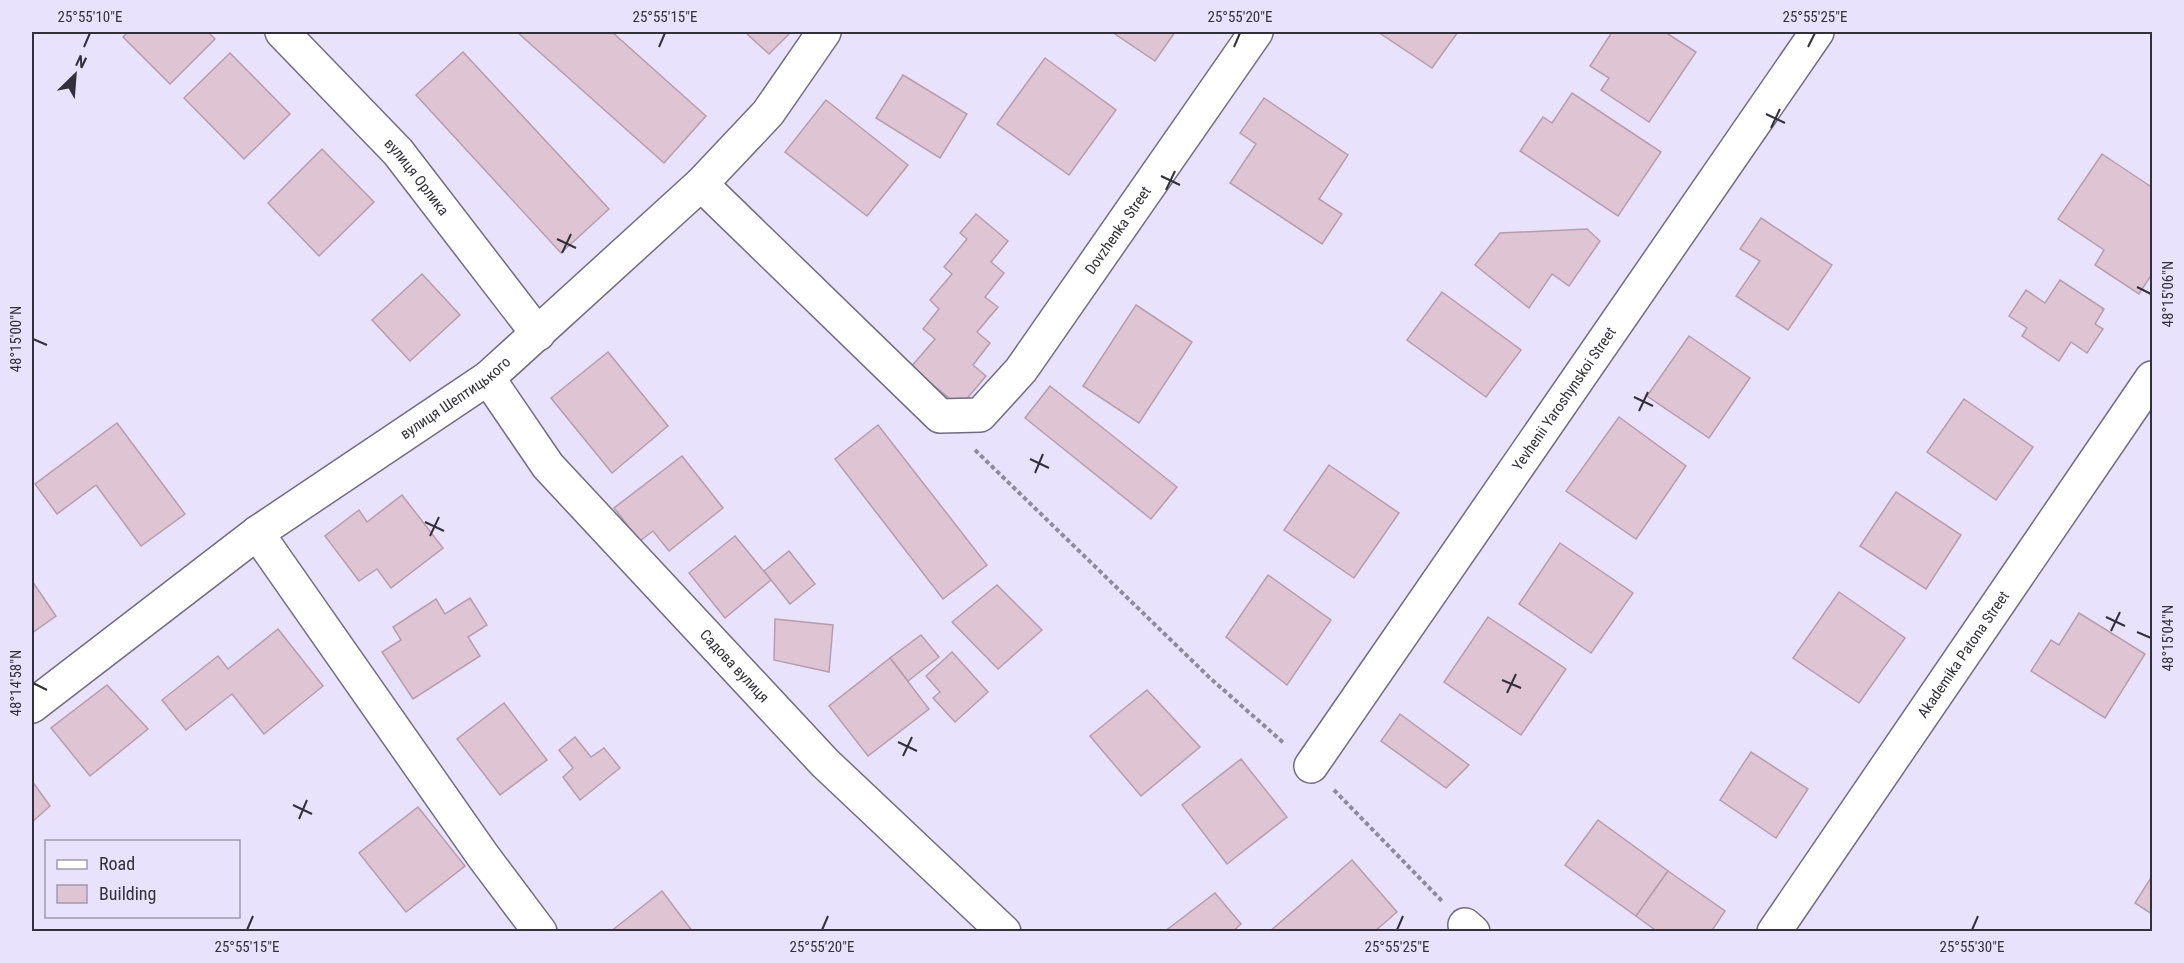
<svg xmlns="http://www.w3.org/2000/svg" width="2184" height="963" font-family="'Roboto Condensed',sans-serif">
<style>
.building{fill:#dfc5d4;stroke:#b79dac;stroke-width:1.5}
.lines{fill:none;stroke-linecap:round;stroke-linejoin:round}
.minor-casing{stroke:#726c83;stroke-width:36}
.path{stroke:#8f8a9d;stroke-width:4;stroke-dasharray:4.5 3;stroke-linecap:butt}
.minor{stroke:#fff;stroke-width:33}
.ticks{fill:none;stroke:#32303a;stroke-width:2}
.labels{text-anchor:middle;stroke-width:4.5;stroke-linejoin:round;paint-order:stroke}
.street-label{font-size:15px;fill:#32303a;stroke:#e9e2fd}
.neatline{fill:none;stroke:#32303a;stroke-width:2}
.ticks-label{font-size:15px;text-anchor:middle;fill:#32303a}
</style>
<rect width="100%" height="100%" fill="#e9e2fd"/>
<g class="building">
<path d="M128,32h80l7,7 -45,45 -47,-47z"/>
<path d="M517,32h95l94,84 -42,47z"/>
<path d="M745,32h46l-22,22z"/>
<path d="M1112,32h63l-20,29z"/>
<path d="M1378,32h80l-26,36z"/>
<path d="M1612,32h53l31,20 -47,70 -48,-32 8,-12 -19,-12z"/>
<path d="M463,52l146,157 -48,44 -145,-158z"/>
<path d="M230,53l60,61 -46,45 -60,-61z"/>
<path d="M1045,58l71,52 -47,65 -72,-51z"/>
<path d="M903,75l64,39 -27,44 -64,-40z"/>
<path d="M1572,93l89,59 -43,64 -98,-65 23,-34 9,6z"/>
<path d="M1264,98l84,57 -29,44 23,15 -20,30 -92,-61 26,-39 -16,-11z"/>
<path d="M826,100l82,65 -41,51 -82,-64z"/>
<path d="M322,149l52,53 -55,54 -51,-53z"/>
<path d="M2102,154l48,32 2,-4v92l-13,20 -44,-29 9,-15 -46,-31z"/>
<path d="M976,214l32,27 -17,21 13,11 -19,24 13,10 -21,25 13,11 -17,22 13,11 -26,31 -49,-40 24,-28 -12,-10 16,-20 -9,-9 22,-26 -8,-7 23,-28 -7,-6z"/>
<path d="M1761,218l71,47 -44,65 -52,-34 24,-35 -20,-12z"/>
<path d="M1587,229l13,12 -31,45 -17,-12 -23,34 -54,-43 25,-32z"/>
<path d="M422,274l38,41 -50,46 -38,-41z"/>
<path d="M2060,280l44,29 -9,15 8,5 -16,24 -16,-11 -12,19 -37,-25 5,-8 -18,-12 17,-26 19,13z"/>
<path d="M1442,292l79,58 -35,47 -79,-57z"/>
<path d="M1136,305l56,37 -53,81 -56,-37z"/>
<path d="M1689,336l61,42 -41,60 -62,-42z"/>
<path d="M608,352l60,74 -56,47 -61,-75z"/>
<path d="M1050,386l127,101 -26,32 -126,-101z"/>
<path d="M1964,399l69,48 -37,53 -69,-48z"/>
<path d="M1619,417l67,49 -50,73 -70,-48z"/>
<path d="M117,423l68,91 -44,32 -45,-61 -39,29 -22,-30z"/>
<path d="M878,425l109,140 -44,34 -108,-140z"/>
<path d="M682,456l41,52 -54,43 -16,-20 -13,10 -26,-33z"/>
<path d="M1329,465l70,48 -45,65 -70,-48z"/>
<path d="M1896,492l65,43 -35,54 -66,-43z"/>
<path d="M402,495l41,53 -52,40 -14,-19 -18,12 -34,-45 34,-26 8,12z"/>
<path d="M735,536l36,44 -46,38 -36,-45z"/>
<path d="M1560,543l73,50 -42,60 -72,-49z"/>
<path d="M789,551l26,33 -25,20 -26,-33z"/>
<path d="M1268,575l63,45 -44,65 -61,-48z"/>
<path d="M32,581l24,35 -24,17z"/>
<path d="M997,585l45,45 -44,39 -46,-47z"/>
<path d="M1839,592l66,46 -46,65 -66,-45z"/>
<path d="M470,598l17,27 -19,12 12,19 -67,43 -31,-47 19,-12 -8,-13 43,-28 9,15z"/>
<path d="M2079,613l66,41 -40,64 -74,-47 20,-31 8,5z"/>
<path d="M1488,617l78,52 -45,66 -77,-53z"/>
<path d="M775,619l58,6 -4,47 -55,-12z"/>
<path d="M278,629l45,57 -59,48 -32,-40 -46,36 -24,-30 56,-44 10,13z"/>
<path d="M921,635l18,22 -31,24 -18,-23z"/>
<path d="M952,652l36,40 -33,30 -22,-24 7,-6 -14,-16z"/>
<path d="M890,658l39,51 -61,47 -39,-50z"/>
<path d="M107,685l41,44 -58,47 -39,-48z"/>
<path d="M1147,690l53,57 -59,49 -51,-60z"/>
<path d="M504,703l43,57 -47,35 -43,-56z"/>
<path d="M1400,714l69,51 -23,23 -65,-47z"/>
<path d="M575,737l16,20 13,-9 16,20 -40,32 -17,-23 10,-9 -14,-18z"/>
<path d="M1751,752l57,37 -32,49 -56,-38z"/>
<path d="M1241,759l46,58 -60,47 -45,-59z"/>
<path d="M32,781l18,25 -18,16z"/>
<path d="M418,807l47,59 -59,46 -47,-59z"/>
<path d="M1598,820l70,51 -32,45 -71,-51z"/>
<path d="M1352,860l45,52 -23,20h-105z"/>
<path d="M1668,871l57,40 -14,21h-53l-22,-16z"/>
<path d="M2152,876v38l-17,-11z"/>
<path d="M662,891l31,41h-83z"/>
<path d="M1215,893l26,31 -9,8h-68z"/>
</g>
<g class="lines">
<defs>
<g id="minor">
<path id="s1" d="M282,32l116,120 140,182"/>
<path id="s2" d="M701,184l239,232 40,-1 41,-45 235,-338"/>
<path id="s3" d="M488,378l60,88 277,297 179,169"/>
<path d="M257,533l226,323 57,76"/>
<path id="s4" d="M32,706l225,-173 231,-155 213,-194 67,-71 56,-81"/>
<path id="s5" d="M1311,766l506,-734"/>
<path d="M1465,925l8,7"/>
<path id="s6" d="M1774,932l378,-554"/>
</g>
</defs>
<use href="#minor" class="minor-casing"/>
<g class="path">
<path d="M975,450l235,228 75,66"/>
<path d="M1334,790l108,111"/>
</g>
<use href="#minor" class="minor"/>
</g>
<path class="ticks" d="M84,47l6,-14M659,47l6,-14M1234,47l6,-14M1808,47l7,-14M1766,114l19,9M1771,128l9,-19M1161,176l19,9M1166,190l9,-19M557,239l19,9M562,253l9,-19M2137,287l14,7M33,339l14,6M1634,397l19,9M1639,411l9,-19M1030,459l19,9M1035,473l8,-19M425,522l19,9M430,536l9,-19M2106,617l19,9M2111,631l9,-19M2137,632l14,6M1502,680l19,8M33,683l14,7M1507,693l9,-19M898,742l19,9M903,756l9,-19M293,805l19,9M299,819l8,-19M247,930l6,-14M822,930l6,-14M1397,930l6,-14M1972,930l6,-14"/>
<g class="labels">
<g class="street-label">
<text dy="5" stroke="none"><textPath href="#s1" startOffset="198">вулиця Орлика</textPath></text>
<text dy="5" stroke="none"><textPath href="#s2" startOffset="604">Dovzhenka Street</textPath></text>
<text dy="5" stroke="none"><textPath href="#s4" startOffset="524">вулиця Шептицького</textPath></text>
<text dy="5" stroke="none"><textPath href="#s5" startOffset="446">Yevhenii Yaroshynskoi Street</textPath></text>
<text dy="5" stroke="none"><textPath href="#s6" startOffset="336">Akademika Patona Street</textPath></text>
<text dy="5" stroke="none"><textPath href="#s3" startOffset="380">Садова вулиця</textPath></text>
</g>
</g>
<rect width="2184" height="963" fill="none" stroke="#e9e2fd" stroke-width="66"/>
<rect x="45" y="840" width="195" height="78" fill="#e9e2fd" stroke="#a09baf" stroke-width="1.5"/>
<rect x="57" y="860" width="30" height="9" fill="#ffffff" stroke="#a09baf" stroke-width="1.5"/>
<text x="99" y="870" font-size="18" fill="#32303a">Road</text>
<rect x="57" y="885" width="30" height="18" fill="#dfc5d4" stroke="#a09baf" stroke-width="1.5"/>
<text x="99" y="900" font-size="18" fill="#32303a">Building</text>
<g transform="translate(75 75) rotate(25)" stroke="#e9e2fd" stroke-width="4.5" paint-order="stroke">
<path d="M0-4.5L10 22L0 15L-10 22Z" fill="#32303a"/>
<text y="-9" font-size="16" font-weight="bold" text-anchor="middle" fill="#32303a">N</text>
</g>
<rect x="33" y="33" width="2118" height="897" class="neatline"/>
<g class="ticks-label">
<text x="90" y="22">25°55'10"E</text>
<text x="665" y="22">25°55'15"E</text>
<text x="1240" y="22">25°55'20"E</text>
<text x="1815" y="22">25°55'25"E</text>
<text transform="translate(2168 294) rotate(-90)" y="5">48°15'06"N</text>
<text transform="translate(16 339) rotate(-90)" y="5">48°15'00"N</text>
<text transform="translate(2168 638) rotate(-90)" y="5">48°15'04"N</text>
<text transform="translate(16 683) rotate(-90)" y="5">48°14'58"N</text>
<text x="247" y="952">25°55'15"E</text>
<text x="822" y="952">25°55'20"E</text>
<text x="1397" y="952">25°55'25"E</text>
<text x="1972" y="952">25°55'30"E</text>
</g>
</svg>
